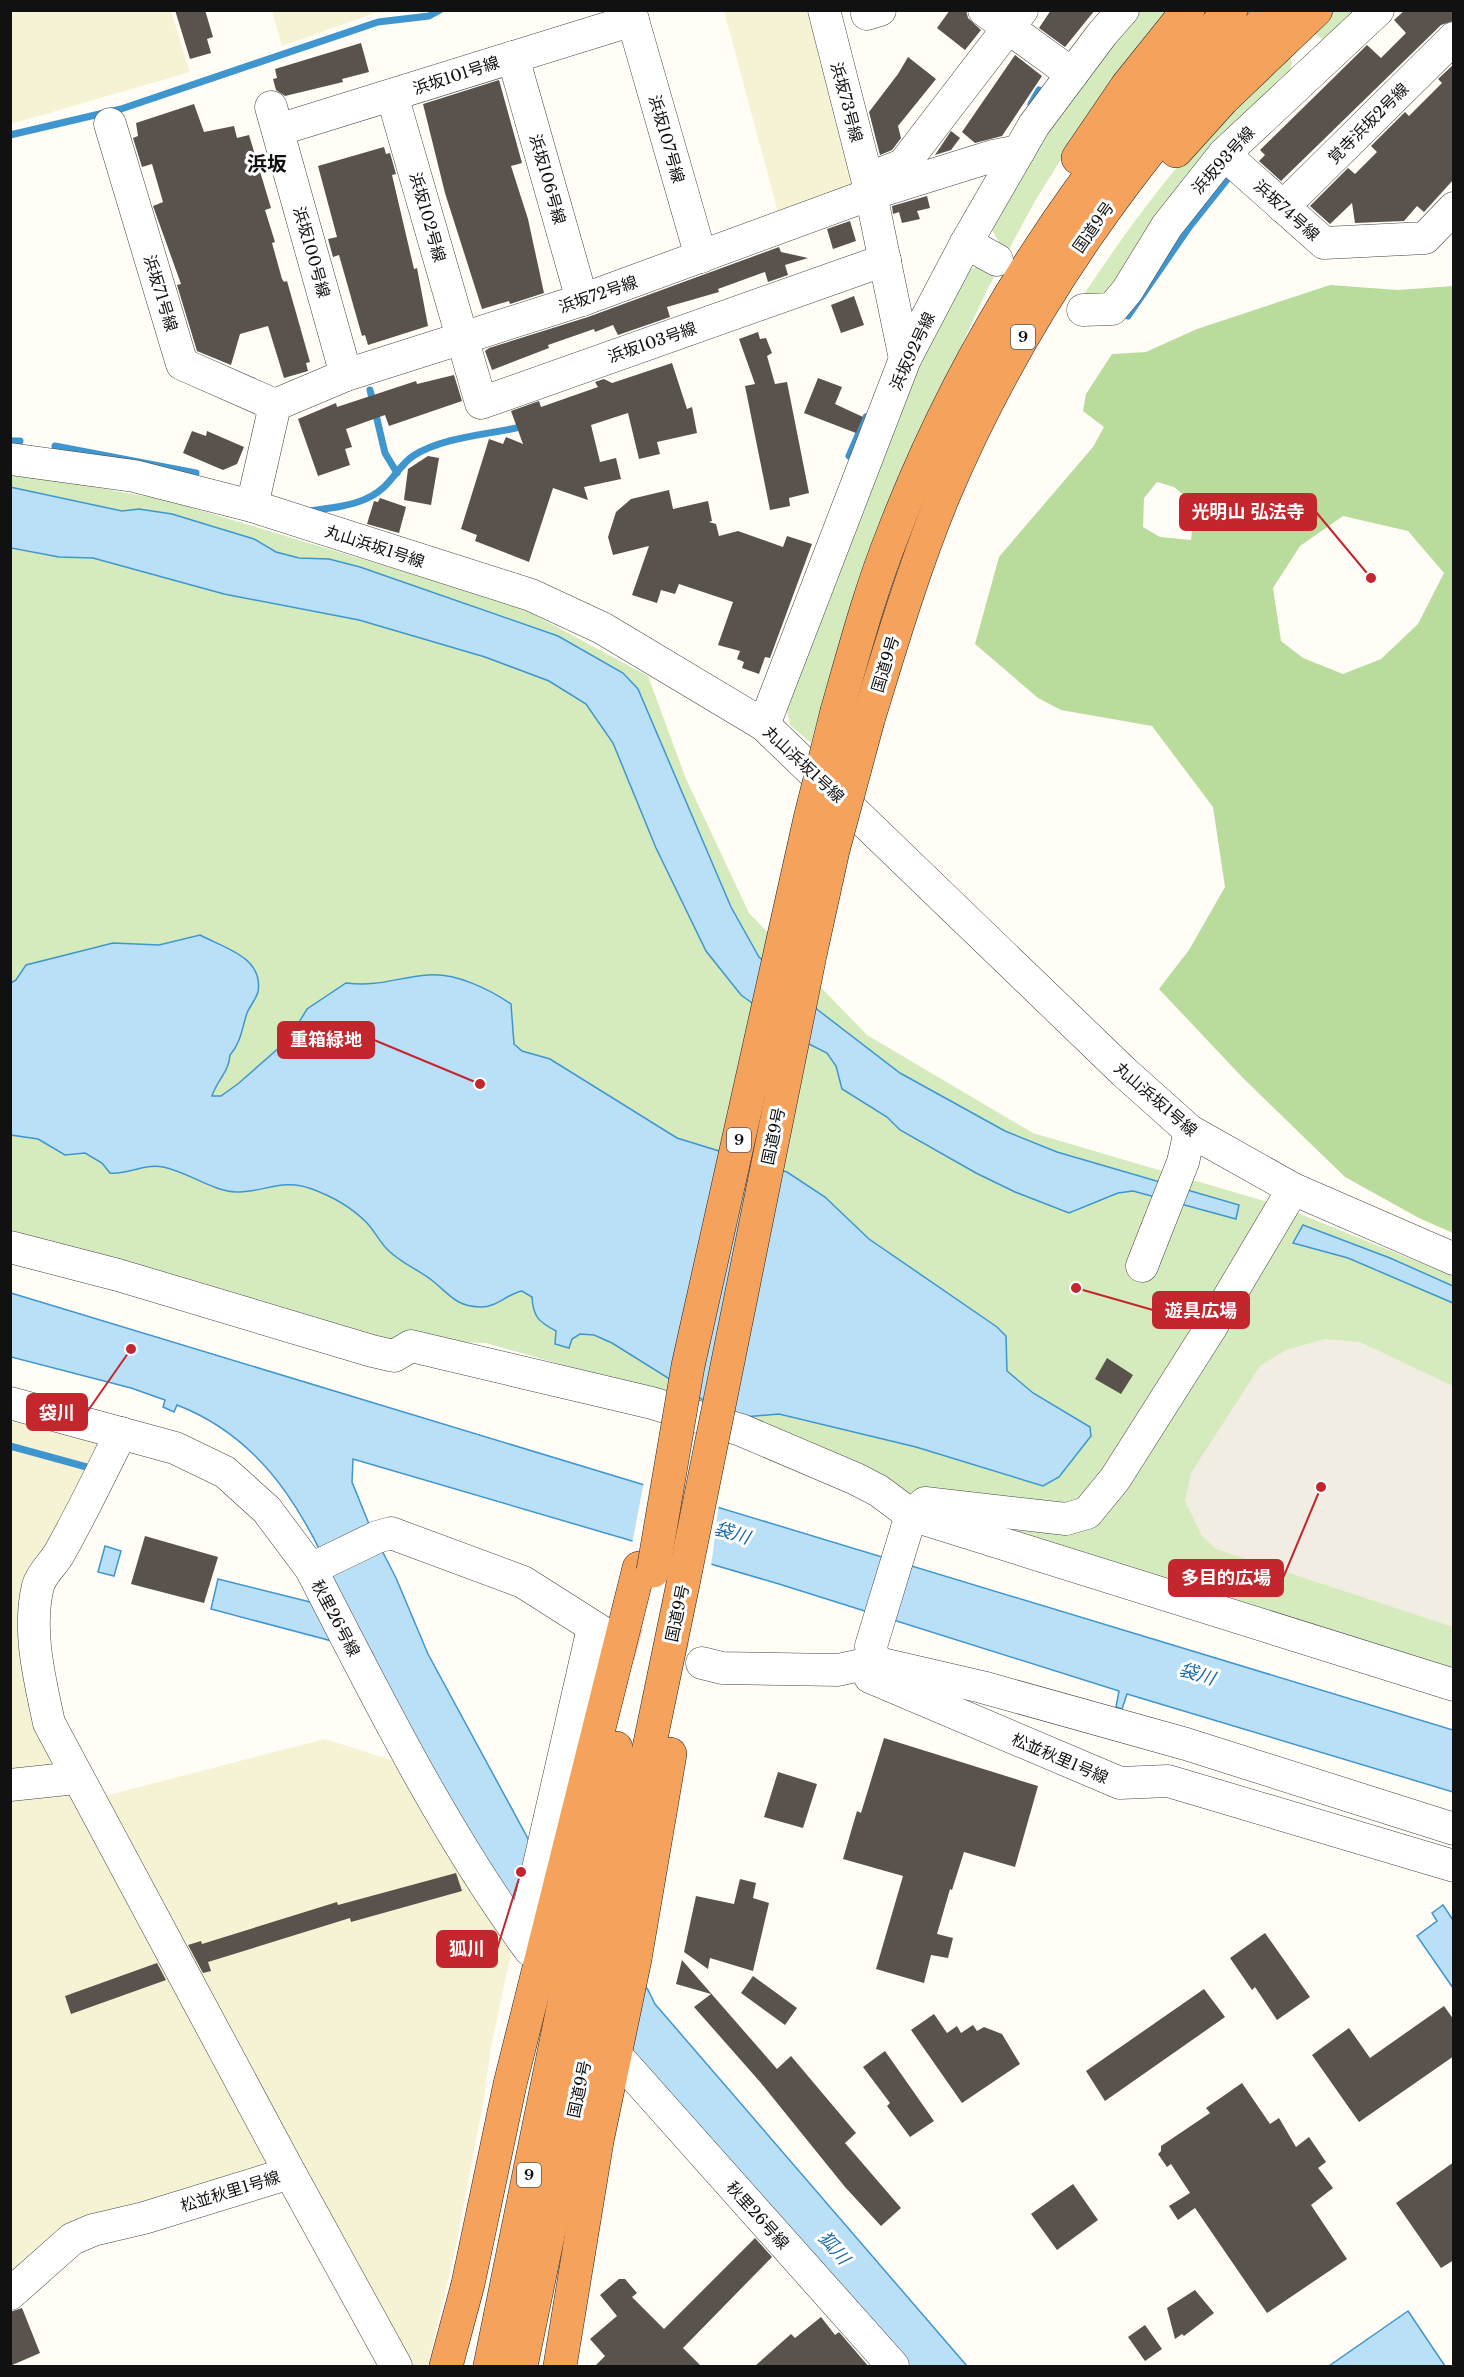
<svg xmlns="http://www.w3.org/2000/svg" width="1464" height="2377" font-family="'Libre Baskerville','Noto Sans JP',serif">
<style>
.farmland{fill:#f6f3d4}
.green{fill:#d5ebbd}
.forest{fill:#b9dc9c;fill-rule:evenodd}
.plaza{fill:#f1ede2}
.water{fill:#b9e0f7;stroke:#3f96cf;stroke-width:1.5}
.pier{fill:#fffdf5}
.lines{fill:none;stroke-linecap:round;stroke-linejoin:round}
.stream{stroke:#3f96cf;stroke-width:7}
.building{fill:#5a524d}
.minor-tunnel{stroke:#dbdad3;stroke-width:32;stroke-dasharray:32 16;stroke-linecap:butt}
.minor-casing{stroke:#444;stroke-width:33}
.highway-casing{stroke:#222;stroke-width:34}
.minor{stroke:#fff;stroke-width:32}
.highway{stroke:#f5a25d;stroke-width:33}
.highway-bridge-casing{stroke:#222;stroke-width:34;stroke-linecap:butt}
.highway-bridge{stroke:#f5a25d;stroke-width:33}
.labels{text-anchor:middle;stroke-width:6;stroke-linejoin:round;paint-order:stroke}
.shield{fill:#fff;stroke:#585858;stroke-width:1.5}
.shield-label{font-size:15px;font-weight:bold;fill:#111}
.street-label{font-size:16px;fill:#111;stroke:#fff}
.water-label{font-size:18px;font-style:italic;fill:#1768a6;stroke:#fff}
.quarter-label{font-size:20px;font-weight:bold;fill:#111;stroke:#fff}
.leader{fill:none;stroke:#c4262e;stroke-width:2}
.callout-dot{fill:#c4262e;stroke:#fff;stroke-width:2}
.callout{fill:#c4262e;stroke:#c4262e;stroke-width:2}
.callout-label{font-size:18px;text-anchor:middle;font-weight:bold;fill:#fff}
</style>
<rect width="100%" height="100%" fill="#fffdf5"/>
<g class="farmland">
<path d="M11,10l160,1 19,61 -179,52z"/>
<path d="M272,11v-1l138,1 -35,2 -93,33z"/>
<path d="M724,11h97l45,173 -85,40z"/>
<path d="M11,1411l102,26 -77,142 30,187 -55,13z"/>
<path d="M325,1739l76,24 112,181 -22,103 -8,57 -27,141 -28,121h-25l-310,-567z"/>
<path d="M71,1783l210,380 -169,60 -101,66v-501z"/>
</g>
<g class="green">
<path d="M1132,11h42l-101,129 -38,61 -48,89 -81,176 -85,241 -10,36 -21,-18 -3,-14 32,-107 63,-167 80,-164 14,-6 11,2 14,-23 -11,-20 2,-14z"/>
<path d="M1332,11h28l-24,22 -13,6 -12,-7 -22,22 3,9 -5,19 -75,79 -98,131 -19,12 -13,-7c40,-60 82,-118 131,-171 38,-40 79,-77 119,-115z"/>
<path d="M11,472l155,28 352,106 130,70 38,103 63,134 118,122 166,98 245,72 175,71v402l-523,-162 -280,-126 -164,-47 -100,-4 -375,-104z"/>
</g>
<path class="forest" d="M1330,285l68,5 55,-4v947l-34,-15 -74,-41 -103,-100 -83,-88 30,-39 36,-63 -12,-80 -61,-81 -91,-16 -23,-12 -63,-54 24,-87 94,-110 11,-20 -21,-16 3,-17 26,-40 34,-2 51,-23zM1157,482l17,5 21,17 -4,36 -31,-3 -17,-10 1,-29zM1343,516l65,15 36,42 -26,51 -37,35 -38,15 -40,-16 -22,-17 -8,-53 27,-42z"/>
<path class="plaza" d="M1325,1339l35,3 93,44v241l-237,-78 -14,-13 -17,-35 6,-28 69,-107 26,-16z"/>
<g class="water">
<path d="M10,487l112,24 17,-2 33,5 82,25 22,13 23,6 30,1 31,8 198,69 65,37 15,16 93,218 28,50 55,50 86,66 105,58 52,21 182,53 -3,14 -103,-28 -15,2 -49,20 -54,-21 -39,-19 -76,-43 -13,-13 -45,-28 -6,-23 -9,-13 -18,-9 -68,-49 -35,-44 -50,-103 -43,-105 -27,-39 -37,-23 -64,-24 -126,-37 -135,-26 -131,-36 -34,-1 -48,-9z"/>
<path d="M200,935c24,13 64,22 58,57 -2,7 -8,14 -11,21 -5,15 -6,30 -17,42 -1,17 -13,25 -18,41h9l18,-13 50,-44 18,-30 39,-26c35,4 51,-6 83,-8 27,-2 60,14 82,29l3,40 8,7 28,8 127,79 110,34 38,25 44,42 128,88 9,9 1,35 26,22 57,34 1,9 -32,41 -16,9 -127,-39 -137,-33 -47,4 -120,-75 -18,-8 -14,-1 -8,5 -3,9 -14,-4 1,-13c-17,-9 -23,-14 -24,-34l-10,-6c-15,3 -25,16 -41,16 -24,0 -31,-12 -47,-25 -14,-12 -32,-18 -45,-31 -9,-8 -14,-20 -23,-29 -14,-14 -35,-26 -54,-33 -31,-11 -46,3 -76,3 -24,-1 -48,-20 -73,-25 -19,-4 -35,8 -53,6l-8,-10 -17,-10 -20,2 -27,-16 -27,-4v-152l5,-3 10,-15 87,-22 46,2z"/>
<path d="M1303,1225l87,33 63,28v17l-105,-45 -55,-15z"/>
<path d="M11,1293l1442,437v62l-326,-98 -5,15 -6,-2 3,-16 -340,-107 -426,-125 -1,23 19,47 25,49 32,76 104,192 116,144 7,14 312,362h-62l-387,-447 -140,-248 -6,-19 -7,-2c-44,-98 -79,-203 -188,-245l-3,7 -11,-5 2,-7 -34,-12 -120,-31z"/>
<path d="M105,1546l16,5 -7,25 -16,-4z"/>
<path d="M218,1579l96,24 18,38 -121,-32z"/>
<path d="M1443,1905l10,15v68l-36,-52 20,-15 -5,-8z"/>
<path d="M1408,2311l37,55h-116z"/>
</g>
<path class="pier" d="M644,1481l75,22 -8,64 -79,-23z"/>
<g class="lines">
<g class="stream">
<path d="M1031,104l8,-14"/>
<path d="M10,135l111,-26 257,-87 51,-6 11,-6"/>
<path d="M1128,316l62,-90 39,-49"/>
<path d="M370,390l15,63 12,20"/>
<path d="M10,441h10"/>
<path d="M55,446l141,27"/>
<path d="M849,456l17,-39"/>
<path d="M310,511c25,-4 54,-5 74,-24 10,-9 17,-23 29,-31 28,-18 70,-21 103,-28"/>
<path d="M10,1446l84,23"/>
</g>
</g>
<g class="building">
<path d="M175,10h30l8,27 -6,2 4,14 -21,6z"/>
<path d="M950,10h16l2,8 13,12 -16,20 -28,-22z"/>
<path d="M1051,10h44l-30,37 -26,-19z"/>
<path d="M1405,10h48v11l-12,4 -160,156 -22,-20 6,-6 -5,-5 107,-105 14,13 25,-25 -12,-13z"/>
<path d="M361,43l8,29 -27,7 1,3 -58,14 -9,-6 -3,-11 4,-1 -2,-9z"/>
<path d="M1015,55l27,21 -40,60 -27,7 -13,-11z"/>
<path d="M908,57l28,22 -38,47 3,12 -9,12 -12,5 -11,-43 29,-38z"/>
<path d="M1454,64v115l-30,33 -7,-6 -13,15 -49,2 -3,-20 -22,21 -20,-18 38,-38 7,6 22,-22 -6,-6 34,-34 4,4 33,-33 -4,-4z"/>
<path d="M499,80l23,83 -11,3 17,53 16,74 -34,11 -1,-3 -27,8 -37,-116 -22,-89z"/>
<path d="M194,104l10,28 30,-6 3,12 12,-3 22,73 -6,2 10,32 -3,1 10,36 2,3 3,-1 23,81 -4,1 2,8 -24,7 -16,-52 -28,8 -9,31 -34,-14 -20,-66 4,-1 -28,-78 10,-4 -11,-38 -10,3 -9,-29 5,-2 -2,-13z"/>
<path d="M951,131l9,7 -9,12 -16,5z"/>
<path d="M384,147l2,7 4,-1 6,21 -4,1 22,94 3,-1 11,58 -60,19 -3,-10 -3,1 -23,-81 -6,2 -5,-18 9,-2 -19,-71z"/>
<path d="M927,196l3,12 -13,3 3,8 -18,4 -3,-11 -6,2 -1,-8z"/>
<path d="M850,221l6,20 -23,8 -6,-20z"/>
<path d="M779,247l2,5 27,6 -23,7 3,10 -20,7 -3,-10 -47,17 1,3 -52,15 3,10 -52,18 -5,-10 -18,7 -1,-3 -46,16 1,3 -57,22 -7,-19 4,-3 99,-31z"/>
<path d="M854,296l10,29 -23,8 -10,-28z"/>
<path d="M758,332l2,7 6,-1 6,15 -5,3 8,28 12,-2 22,111 -20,5 1,8 -20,4 -25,-124 10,-2 -16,-45z"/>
<path d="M672,363l15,46 5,-2 5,26 -40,9 3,12 -21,5 -11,-46 -37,12 9,37 16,-4 5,21 -37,8 4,13 -35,-12 -24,74 -54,-21 2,-6 -16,-6 28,-90 14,5 3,-7 17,7 -12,-33 28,-10 2,6 57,-20 -3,-5 9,-3 8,4z"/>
<path d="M454,375l8,26 -73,25 -4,-11 -39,14 6,18 -7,2 5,16 -32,11 -20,-57 38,-16 1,4 79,-26 1,3z"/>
<path d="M818,378l24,9 -7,17 28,13 -7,16 -52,-20z"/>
<path d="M192,431l14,5 1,-5 37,16 -7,17 -14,6 -40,-17z"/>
<path d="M428,456l11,2 -8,47 -27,-5 4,-31z"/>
<path d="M669,490l4,19 35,-8 4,20 -3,1 7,2 3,12 19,-5 45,16 4,-11 25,8 -42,114 -5,-1 -6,17 -17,-6 2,-6 -7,-3 3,-8 -22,-6 15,-43 -54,-18 -4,10 -14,-4 -4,13 -25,-8 17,-49 -36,9 -5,-18 8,-25 15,-13z"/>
<path d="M380,498l26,9 -7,26 -32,-9 7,-23 4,1z"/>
<path d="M1107,1358l26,17 -12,19 -26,-15z"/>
<path d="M145,1536l73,21 -14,46 -73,-19z"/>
<path d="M884,1738l154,48 -23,81 -51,-15 -12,38 -2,-1 -13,45 16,4 -5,20 -17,-3 -7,28 -48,-14 27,-93 -60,-17 14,-48 4,2z"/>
<path d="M778,1772l39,12 -14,44 -39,-11z"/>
<path d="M456,1873l6,18 -111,31 -1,-4 -142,44 3,9 -8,2 -15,-28 13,-4 1,3 135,-42 1,3z"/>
<path d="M740,1879l16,4 -3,15 16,5 -16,68 -43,-13 -2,11 -24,-17 12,-56 38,8z"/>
<path d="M1265,1933l45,64 -33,23 -22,-33 -3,3 -22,-32z"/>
<path d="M682,1960l95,109 14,-13 65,77 -11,10 56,65 -20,18 -36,-39 -84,-104 -67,-76 17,-13 -35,-10z"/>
<path d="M157,1963l9,17 -95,34 -6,-18z"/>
<path d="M753,1976l44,32 -12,17 -44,-32z"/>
<path d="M1204,1989l21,28 -120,84 -19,-30z"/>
<path d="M1444,2006l10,14v36l-95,66 -47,-67 37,-27 21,30z"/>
<path d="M934,2014l13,19 10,-7 4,7 12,-8 4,6 7,-4 18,7 18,30 -58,39 -51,-73z"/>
<path d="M885,2051l49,70 -24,16 -23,-31 3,-3 -27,-36z"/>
<path d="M1242,2083l28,41 9,-6 17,29 13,-10 17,25 -8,6 15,20 -22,17 36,54 -80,54 -72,-105 -17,12 -9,-14 21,-13 -19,-29 -4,3 -9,-13 3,-3v-5l49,-33 -4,-5z"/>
<path d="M1454,2162v98l-13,8 -45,-65z"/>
<path d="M1073,2184l25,36 -41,30 -26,-36z"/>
<path d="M755,2238l17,19 -89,91 19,19h-108l11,-11 -15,-17 27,-23 -17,-21 19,-16h6l12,14 -5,4 32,32z"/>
<path d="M1195,2290l19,23 -30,23 -2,-2 -7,5 -8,-31z"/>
<path d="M22,2308l18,45 -30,13v-54z"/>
<path d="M821,2317l14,18 4,-3 30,35h-115l37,-33 4,4z"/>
<path d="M1145,2325l17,24 -17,12 -17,-24z"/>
</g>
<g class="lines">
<path class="minor-tunnel" d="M608,1636l94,27"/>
<defs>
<g id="minor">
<path d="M630,10l71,247"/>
<path d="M824,10l47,184 34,165"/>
<path d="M984,10l88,64"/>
<path d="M867,14l13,-4"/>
<path d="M513,57l69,243"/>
<path d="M392,95l89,308 404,-143"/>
<path d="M271,107l75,268"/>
<path d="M110,124l72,240 93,41"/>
<path d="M278,130l355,-110"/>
<path d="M1224,154l100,89 101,-5 29,-30"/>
<path d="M882,173l21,-8 119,-155"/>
<path d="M1283,207l171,-169"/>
<path d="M966,243l31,17"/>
<path d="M1083,310l29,-1 15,-18 40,-65 57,-72 154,-144"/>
<path d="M10,459l124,17 118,30 279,89 71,33 162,97 360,347 66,59 103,58 161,70"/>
<path d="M252,506l23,-101 71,-30 236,-75 289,-106 122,-38 26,-5"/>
<path d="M764,725l141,-366 61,-116 68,-118 68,-91 21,-24"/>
<path d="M1293,1189l-83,140 -95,150 -28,34 -21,6 -141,-16 -14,12 -40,131 3,16 -4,15 250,106 48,-2 286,85"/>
<path d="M10,1247l108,28 254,76 22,5 17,-10 241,57 89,27 115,49 23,12 32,24 543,170"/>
<path d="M1142,1266l41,-104 7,-31"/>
<path d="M10,1403l165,45 50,24 42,38 44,59"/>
<path d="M121,1433c-20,40 -39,80 -61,119 -6,12 -18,20 -22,34 -11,45 2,94 11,137l241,450"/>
<path d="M702,1663l20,5 116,2 36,-8 108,25 204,57 268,85"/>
<path d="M10,1785l66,-7"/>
<path d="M522,1939l71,-311"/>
<path d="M530,1950c-87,-119 -152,-251 -219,-381l66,-32 14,-4 132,49 85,54"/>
<path d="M623,2063l270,303"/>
<path d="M10,2294l62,-55 21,-9 51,-12 146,-45 106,193"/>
</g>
<g id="highway">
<path d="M1176,151l47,-52 93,-89"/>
<path d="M1078,158l49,-72 61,-76"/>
<path d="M837,711c17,-59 33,-120 56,-177 75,-195 192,-374 338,-524"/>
<path d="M868,720c23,-75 45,-150 75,-223 77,-182 192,-347 332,-487"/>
<path d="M446,2366l22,-82 42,-200 129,-516"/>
<path d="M490,2366l126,-618"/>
<path d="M521,2366l163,-787"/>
<path d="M560,2366l37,-225 38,-182 35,-205"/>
</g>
</defs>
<use href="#minor" class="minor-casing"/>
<use href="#highway" class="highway-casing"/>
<use href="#minor" class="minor"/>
<use href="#highway" class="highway"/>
<defs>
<g id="highway-bridge">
<path d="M653,1571l35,-205 122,-547 27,-108"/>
<path d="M684,1579l126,-624 23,-105 35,-130"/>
</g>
</defs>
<use href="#highway-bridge" class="highway-bridge-casing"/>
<use href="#highway-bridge" class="highway-bridge"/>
</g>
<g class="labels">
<g class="shield">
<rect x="1011" y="325" width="24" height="24" rx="4.5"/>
<rect x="727" y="1128" width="24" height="24" rx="4.5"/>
<rect x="517" y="2163" width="24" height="24" rx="4.5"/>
</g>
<g class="shield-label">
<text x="1023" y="342">9</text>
<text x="739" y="1145">9</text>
<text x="529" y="2180">9</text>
</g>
<g class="street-label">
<text transform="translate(456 75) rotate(-18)" y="6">浜坂101号線</text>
<text transform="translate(847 102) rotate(75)" y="6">浜坂73号線</text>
<text transform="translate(1368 123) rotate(-45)" y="6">覚寺浜坂2号線</text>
<text transform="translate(667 139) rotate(74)" y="6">浜坂107号線</text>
<text transform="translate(1223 160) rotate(-48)" y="6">浜坂93号線</text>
<text transform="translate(548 179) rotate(74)" y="6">浜坂106号線</text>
<text transform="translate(1287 210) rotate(42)" y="6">浜坂74号線</text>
<text transform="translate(428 217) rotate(74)" y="6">浜坂102号線</text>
<text transform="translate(1093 227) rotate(-55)" y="6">国道9号</text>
<text transform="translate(312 252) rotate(74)" y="6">浜坂100号線</text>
<text transform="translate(161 293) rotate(73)" y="6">浜坂71号線</text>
<text transform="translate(598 294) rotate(-19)" y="6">浜坂72号線</text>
<text transform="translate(652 342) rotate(-19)" y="6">浜坂103号線</text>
<text transform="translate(912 351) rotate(-65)" y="6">浜坂92号線</text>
<text transform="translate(375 546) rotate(18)" y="6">丸山浜坂1号線</text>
<text transform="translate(885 664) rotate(-73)" y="6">国道9号</text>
<text transform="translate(804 764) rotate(43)" y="6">丸山浜坂1号線</text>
<text transform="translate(1156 1099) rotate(41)" y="6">丸山浜坂1号線</text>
<text transform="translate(773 1136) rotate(-78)" y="6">国道9号</text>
<text transform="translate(677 1613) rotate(-78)" y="6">国道9号</text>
<text transform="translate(336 1618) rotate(62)" y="6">秋里26号線</text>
<text transform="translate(1060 1758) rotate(23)" y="6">松並秋里1号線</text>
<text transform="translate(579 2089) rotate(-78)" y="6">国道9号</text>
<text transform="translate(230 2191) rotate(-17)" y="6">松並秋里1号線</text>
<text transform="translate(758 2215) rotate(48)" y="6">秋里26号線</text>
</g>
<g class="water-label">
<text transform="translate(732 1533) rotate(17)" y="6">袋川</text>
<text transform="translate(1197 1674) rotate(17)" y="6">袋川</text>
<text transform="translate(834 2248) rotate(49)" y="6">狐川</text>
</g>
<g class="quarter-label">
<text x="267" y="171">浜坂</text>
</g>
</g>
<path class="leader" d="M1371 578L1316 512M480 1084L374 1040M1076 1288L1153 1310M131 1349L87 1412M1321 1487L1283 1578M521 1872L497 1949"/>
<g class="callout-dot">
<circle cx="1371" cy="578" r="6"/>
<circle cx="480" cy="1084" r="6"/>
<circle cx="1076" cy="1288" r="6"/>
<circle cx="131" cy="1349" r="6"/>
<circle cx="1321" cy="1487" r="6"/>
<circle cx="521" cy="1872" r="6"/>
</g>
<g class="callout">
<rect x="1180" y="494" width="136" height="36" rx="6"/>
<rect x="278" y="1022" width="96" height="36" rx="6"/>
<rect x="1153" y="1292" width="96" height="36" rx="6"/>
<rect x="27" y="1394" width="60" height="36" rx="6"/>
<rect x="1169" y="1560" width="114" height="36" rx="6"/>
<rect x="437" y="1931" width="60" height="36" rx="6"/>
</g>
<g class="callout-label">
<text x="1248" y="518">光明山 弘法寺</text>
<text x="326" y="1046">重箱緑地</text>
<text x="1201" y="1317">遊具広場</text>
<text x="57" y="1419">袋川</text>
<text x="1226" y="1584">多目的広場</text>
<text x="467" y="1955">狐川</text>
</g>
<rect width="1464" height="2377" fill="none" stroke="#111111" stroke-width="24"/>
</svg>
